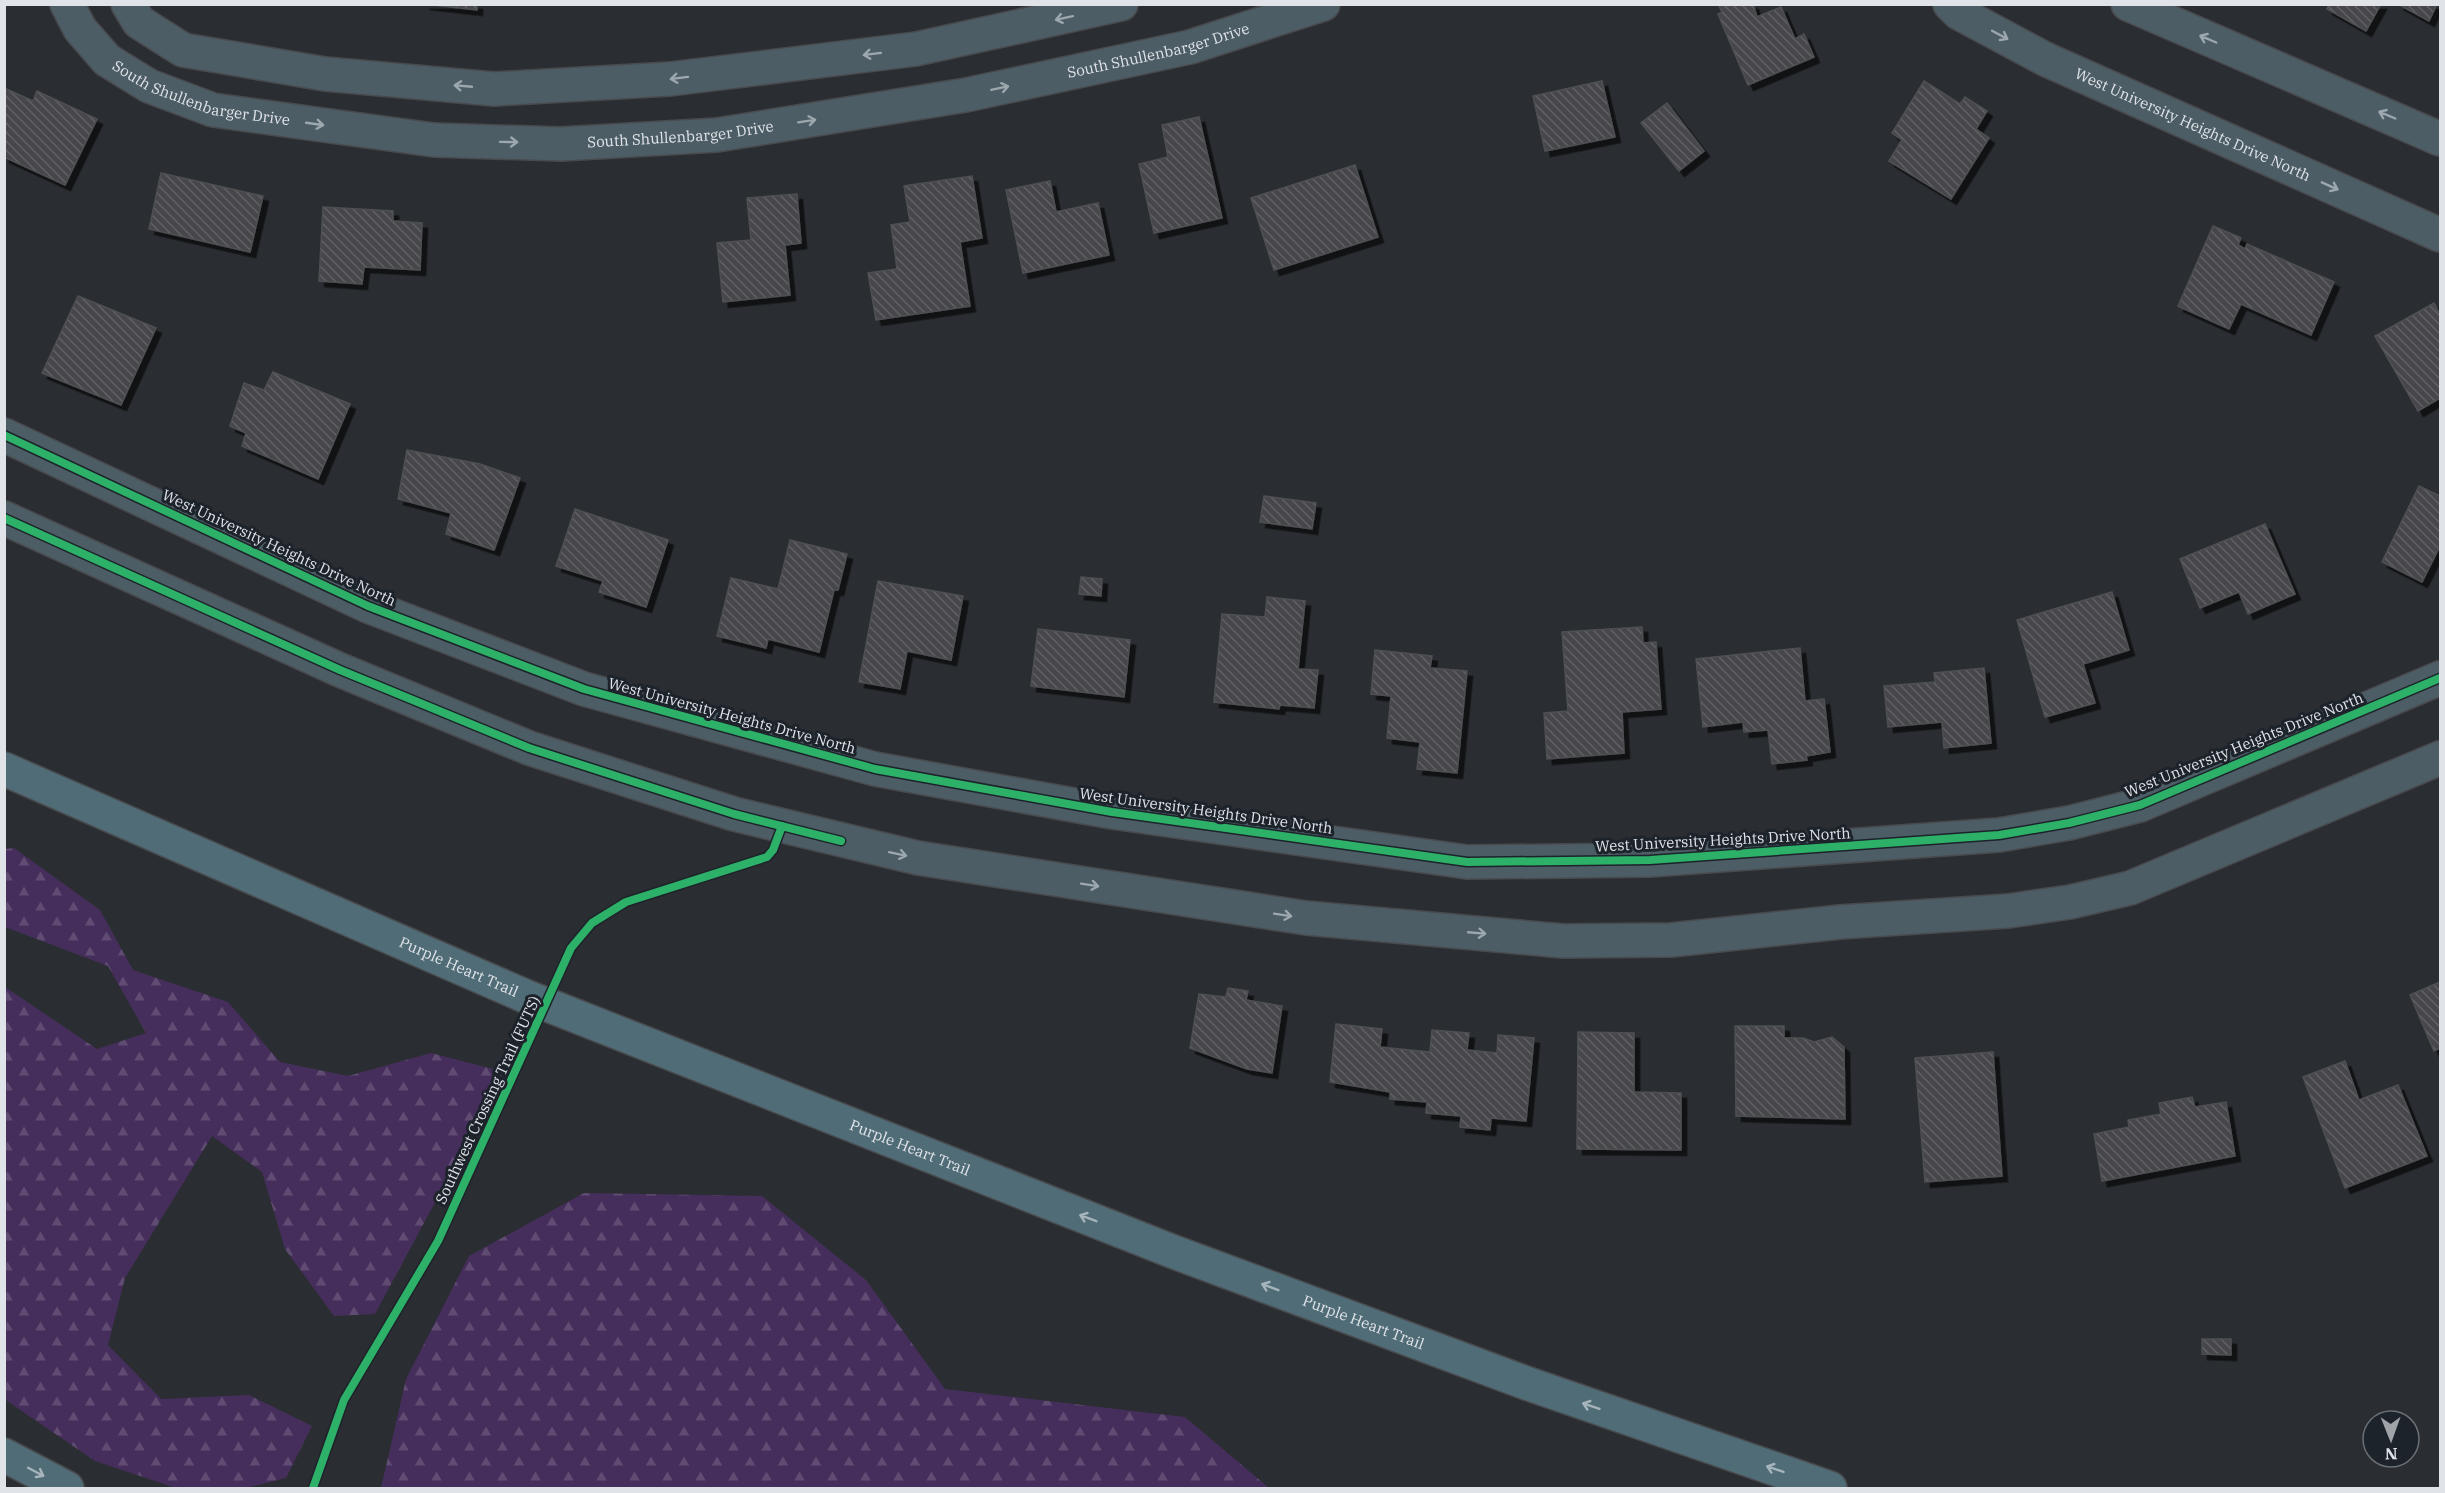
<svg xmlns="http://www.w3.org/2000/svg" width="2445" height="1493" font-family="'IBM Plex Serif',serif">
<style>
.forest{fill:url(#forest-firs)}
.building{fill:url(#building-back-hatch);stroke:#4e5053;stroke-width:1.5;filter:url(#shadow)}
.lines{fill:none;stroke-linecap:round;stroke-linejoin:round}
.minor-casing{stroke:#484a4e;stroke-width:36}
.highway-casing{stroke:#484a4e;stroke-width:36}
.minor{stroke:#4c5d65;stroke-width:33}
.highway{stroke:#506c77;stroke-width:33}
.cycleway-casing{stroke:#1d232a;stroke-width:11}
.cycleway{stroke:#2db169;stroke-width:8}
.oneway{stroke:#9da7ae}
.oneway2{stroke:#a6b4bb}
.labels{text-anchor:middle;stroke-width:6;stroke-linejoin:round;paint-order:stroke}
.street-label{font-size:15px;fill:#e0e4e9;stroke:#1d232a}
</style>
<defs>
<pattern id="forest-firs" width="22" height="20" patternUnits="userSpaceOnUse" patternTransform="scale(1.5)"><rect width="22" height="20" fill="#452e5b"/><path d="M5 1l3.5 6h-7zM16 11l3.5 6h-7z" fill="#604c73"/></pattern>
<pattern id="building-back-hatch" width="6" height="6" patternUnits="userSpaceOnUse" patternTransform="scale(1.5)"><rect width="6" height="6" fill="#46474b"/><path d="M-1 5l2 2M0 0l6 6M5-1l2 2" fill="none" stroke="#606165"/></pattern>
<filter id="shadow"><feDropShadow dx="5.5" dy="5.5" stdDeviation="0" flood-color="#0009"/></filter>
</defs>
<rect width="100%" height="100%" fill="#2a2d31"/>
<g class="forest">
<path d="M14,848l86,62 33,60 95,32 52,60 68,14 83,-23 62,16 -4,33 -114,212 -41,2 -49,-67 -23,-77 -50,-36 -87,142 -17,67 53,54 88,-4 63,31 -26,52 -40,10h-70l-81,-27 -88,-60 -3,-6 1,-408 92,62 49,-16 -38,-67 -103,-39v-78z"/>
<path d="M584,1193l178,3 104,84 79,109 240,28 84,71h-888l25,-109 63,-123z"/>
</g>
<g class="building">
<path d="M424,4h53v6z"/>
<path d="M1718,4h35l4,13 24,-10 14,32 9,-5 10,23 -66,28 -30,-71 4,-2z"/>
<path d="M2329,4h52l-15,27 -39,-22z"/>
<path d="M2398,4h39l-8,17z"/>
<path d="M1602,81l13,56 -70,14 -12,-55z"/>
<path d="M1924,81l36,23 5,-7 22,14 -11,18 13,9 -38,61 -62,-38 13,-21 -10,-7z"/>
<path d="M4,88l29,13 4,-10 60,28 -32,66 -61,-28z"/>
<path d="M1667,103l37,48 -25,20 -38,-48z"/>
<path d="M1199,117l23,101 -68,15 -15,-69 29,-7 -6,-32z"/>
<path d="M1355,165l23,72 -104,33 -23,-72z"/>
<path d="M161,173l102,23 -13,56 -101,-23z"/>
<path d="M972,176l10,62 -22,4 10,64 -94,14 -8,-47 29,-4 -6,-44 19,-3 -6,-36z"/>
<path d="M1050,181l6,31 42,-9 11,52 -86,18 -17,-83z"/>
<path d="M797,194l4,49 -16,2 5,50 -67,7 -6,-59 34,-3 -4,-42z"/>
<path d="M323,207l70,4v10l29,2 -2,47 -56,-3 -2,17 -43,-3z"/>
<path d="M2213,226l28,12 -3,7 7,4 2,-5 87,38 -23,53 -70,-31 -12,25 -51,-23z"/>
<path d="M78,296l78,32 -35,77 -79,-32z"/>
<path d="M2434,303l6,12v83l-22,13 -43,-75z"/>
<path d="M273,372l77,32 -32,75 -76,-33 4,-13 -16,-7 14,-43 20,7z"/>
<path d="M407,450l73,14 40,14 -26,72 -48,-16 5,-21 -53,-14z"/>
<path d="M2419,486l21,10v50l-18,36 -40,-20z"/>
<path d="M1264,496l52,7 -4,26 -52,-7z"/>
<path d="M575,509l93,31 -22,67 -47,-15 4,-11 -47,-15z"/>
<path d="M2265,524l30,70 -47,20 -9,-22 -39,16 -20,-49z"/>
<path d="M790,540l57,14 -9,36h-4l-15,62 -51,-13 -2,9 -49,-12 14,-58 47,11z"/>
<path d="M1081,577l21,2 -1,17 -22,-2z"/>
<path d="M878,581l85,15 -12,64 -44,-9 -7,38 -41,-7z"/>
<path d="M2112,592l17,58 -46,14 12,39 -50,14 -28,-97z"/>
<path d="M1267,597l38,4 -7,68 20,1 -4,38 -34,-3 -1,4 -65,-7 8,-88 43,3z"/>
<path d="M1642,627l1,16 13,-1 5,67 -39,3 2,41 -77,6 -3,-46 24,-2 -6,-79z"/>
<path d="M1038,629l92,11 -6,57 -93,-11z"/>
<path d="M1800,648l5,53 19,-2 6,53 -24,4 1,4 -35,4 -4,-34 -24,2 -1,-10 -40,5 -7,-68z"/>
<path d="M1375,650l57,6 -2,12 37,3 -10,102 -40,-4 3,-27 -33,-4 4,-42 -20,-2z"/>
<path d="M1984,668l7,75 -47,5 -2,-26 -54,5 -4,-41 51,-4 -1,-9z"/>
<path d="M2440,982v66l-6,3 -24,-56z"/>
<path d="M1228,988l20,3 -2,9 36,6 -10,67 -25,-4 -57,-21 9,-54 27,3z"/>
<path d="M1336,1024l46,5 -2,18 50,5 2,-22 37,3 -2,17 30,3 1,-18 36,3 -8,83 -35,-3 -1,12 -30,-3 1,-11 -35,-3 1,-11 -37,-3v-7l-60,-10z"/>
<path d="M1735,1026h49v12h19l11,4 18,-5 12,10 1,72 -109,-3z"/>
<path d="M1578,1032l56,1v59l47,1v57l-104,-1z"/>
<path d="M1993,1052l9,124 -77,6 -10,-124z"/>
<path d="M2345,1061l14,39 39,-15 29,71 -82,32 -42,-111z"/>
<path d="M2192,1097l3,10 31,-5 9,54 -133,25 -8,-47 35,-7 -1,-7 33,-6 -2,-11z"/>
<path d="M2202,1339h29v16l-29,-1z"/>
</g>
<g class="lines">
<defs>
<g id="minor">
<path id="s1" d="M67,4l13,25 27,31 42,26 64,24 221,30 127,4 156,-9 249,-40 224,-48 133,-43"/>
<path d="M128,4l11,18 44,28 142,24 169,15 176,-10 246,-30 205,-45"/>
<path id="s2" d="M1950,4l9,9 86,46 395,176"/>
<path d="M2128,4l312,135"/>
<path d="M4,435l364,171 216,83 291,80 237,43 355,50 183,-2 349,-25 70,-12 71,-18 300,-127"/>
<path d="M4,518l336,152 189,78 205,66 184,44 388,60 257,23 108,-1 169,-18 168,-11 62,-9 60,-14 310,-130"/>
</g>
<g id="highway">
<path id="s3" d="M4,769l521,227 649,256 352,131 304,105"/>
<path d="M4,1455l63,33"/>
</g>
</defs>
<use href="#minor" class="minor-casing"/>
<use href="#highway" class="highway-casing"/>
<use href="#minor" class="minor"/>
<use href="#highway" class="highway"/>
<defs>
<g id="cycleway">
<path d="M4,435l364,171 216,83 291,80 237,43 355,50 183,-2 349,-25 70,-12 71,-18 300,-127"/>
<path d="M4,518l336,152 189,78 205,66 107,27"/>
<path d="M313,1488l31,-88 94,-159 133,-293 21,-25 34,-21 141,-45 6,-7 9,-24"/>
</g>
</defs>
<use href="#cycleway" class="cycleway-casing"/>
<use href="#cycleway" class="cycleway"/>
</g>
<defs><path id="oneway-shaft" d="M-6 0H5M1.5-3L5.5 0L1.5 3" fill="none" stroke-width="1.6" stroke-linecap="round" stroke-linejoin="round" transform="scale(1.5)"/></defs>
<g class="oneway">
<use href="#oneway-shaft" transform="translate(1064 18) rotate(168)"/>
<use href="#oneway-shaft" transform="translate(2000 35) rotate(28)"/>
<use href="#oneway-shaft" transform="translate(2208 39) rotate(-157)"/>
<use href="#oneway-shaft" transform="translate(872 54) rotate(173)"/>
<use href="#oneway-shaft" transform="translate(679 78) rotate(173)"/>
<use href="#oneway-shaft" transform="translate(463 86) rotate(-175)"/>
<use href="#oneway-shaft" transform="translate(1000 88) rotate(-12)"/>
<use href="#oneway-shaft" transform="translate(2387 115) rotate(-157)"/>
<use href="#oneway-shaft" transform="translate(807 121) rotate(-9)"/>
<use href="#oneway-shaft" transform="translate(315 124) rotate(8)"/>
<use href="#oneway-shaft" transform="translate(509 142) rotate(1)"/>
<use href="#oneway-shaft" transform="translate(2330 186) rotate(24)"/>
<use href="#oneway-shaft" transform="translate(898 854) rotate(12)"/>
<use href="#oneway-shaft" transform="translate(1090 885) rotate(9)"/>
<use href="#oneway-shaft" transform="translate(1283 915) rotate(9)"/>
<use href="#oneway-shaft" transform="translate(1477 933) rotate(5)"/>
</g>
<g class="oneway2">
<use href="#oneway-shaft" transform="translate(1088 1218) rotate(-159)"/>
<use href="#oneway-shaft" transform="translate(1270 1287) rotate(-159)"/>
<use href="#oneway-shaft" transform="translate(1591 1406) rotate(-161)"/>
<use href="#oneway-shaft" transform="translate(1775 1469) rotate(-161)"/>
<use href="#oneway-shaft" transform="translate(36 1472) rotate(28)"/>
</g>
<g class="labels">
<g class="street-label">
<text dy="5" stroke="none"><textPath href="#s1" startOffset="1143">South Shullenbarger Drive</textPath></text>
<text dy="5" stroke="none"><textPath href="#s1" startOffset="171">South Shullenbarger Drive</textPath></text>
<text dy="5" stroke="none"><textPath href="#s2" startOffset="272">West University Heights Drive North</textPath></text>
<text dy="5" stroke="none"><textPath href="#s1" startOffset="657">South Shullenbarger Drive</textPath></text>
<text transform="translate(279 548) rotate(25)" y="5">West University Heights Drive North</text>
<text transform="translate(732 716) rotate(15)" y="5">West University Heights Drive North</text>
<text transform="translate(2244 745) rotate(-22)" y="5">West University Heights Drive North</text>
<text transform="translate(1206 811) rotate(8)" y="5">West University Heights Drive North</text>
<text transform="translate(1723 840) rotate(-3)" y="5">West University Heights Drive North</text>
<text dy="5" stroke="none"><textPath href="#s3" startOffset="496">Purple Heart Trail</textPath></text>
<text transform="translate(488 1100) rotate(-65)" y="5">Southwest Crossing Trail (FUTS)</text>
<text dy="5" stroke="none"><textPath href="#s3" startOffset="982">Purple Heart Trail</textPath></text>
<text dy="5" stroke="none"><textPath href="#s3" startOffset="1468">Purple Heart Trail</textPath></text>
</g>
</g>
<rect width="2445" height="1493" fill="none" stroke="#e0e4e9" stroke-width="12"/>
<g transform="translate(2391 1439) rotate(179)"><circle r="28" fill="#1d232a" stroke="#6b7076" stroke-width="1.5"/>
<path d="M0-4.5L10 22L0 15L-10 22Z" fill="#a0a4a9"/>
<text y="-9" font-size="16" font-weight="bold" text-anchor="middle" fill="#e0e4e9">N</text>
</g>
</svg>
